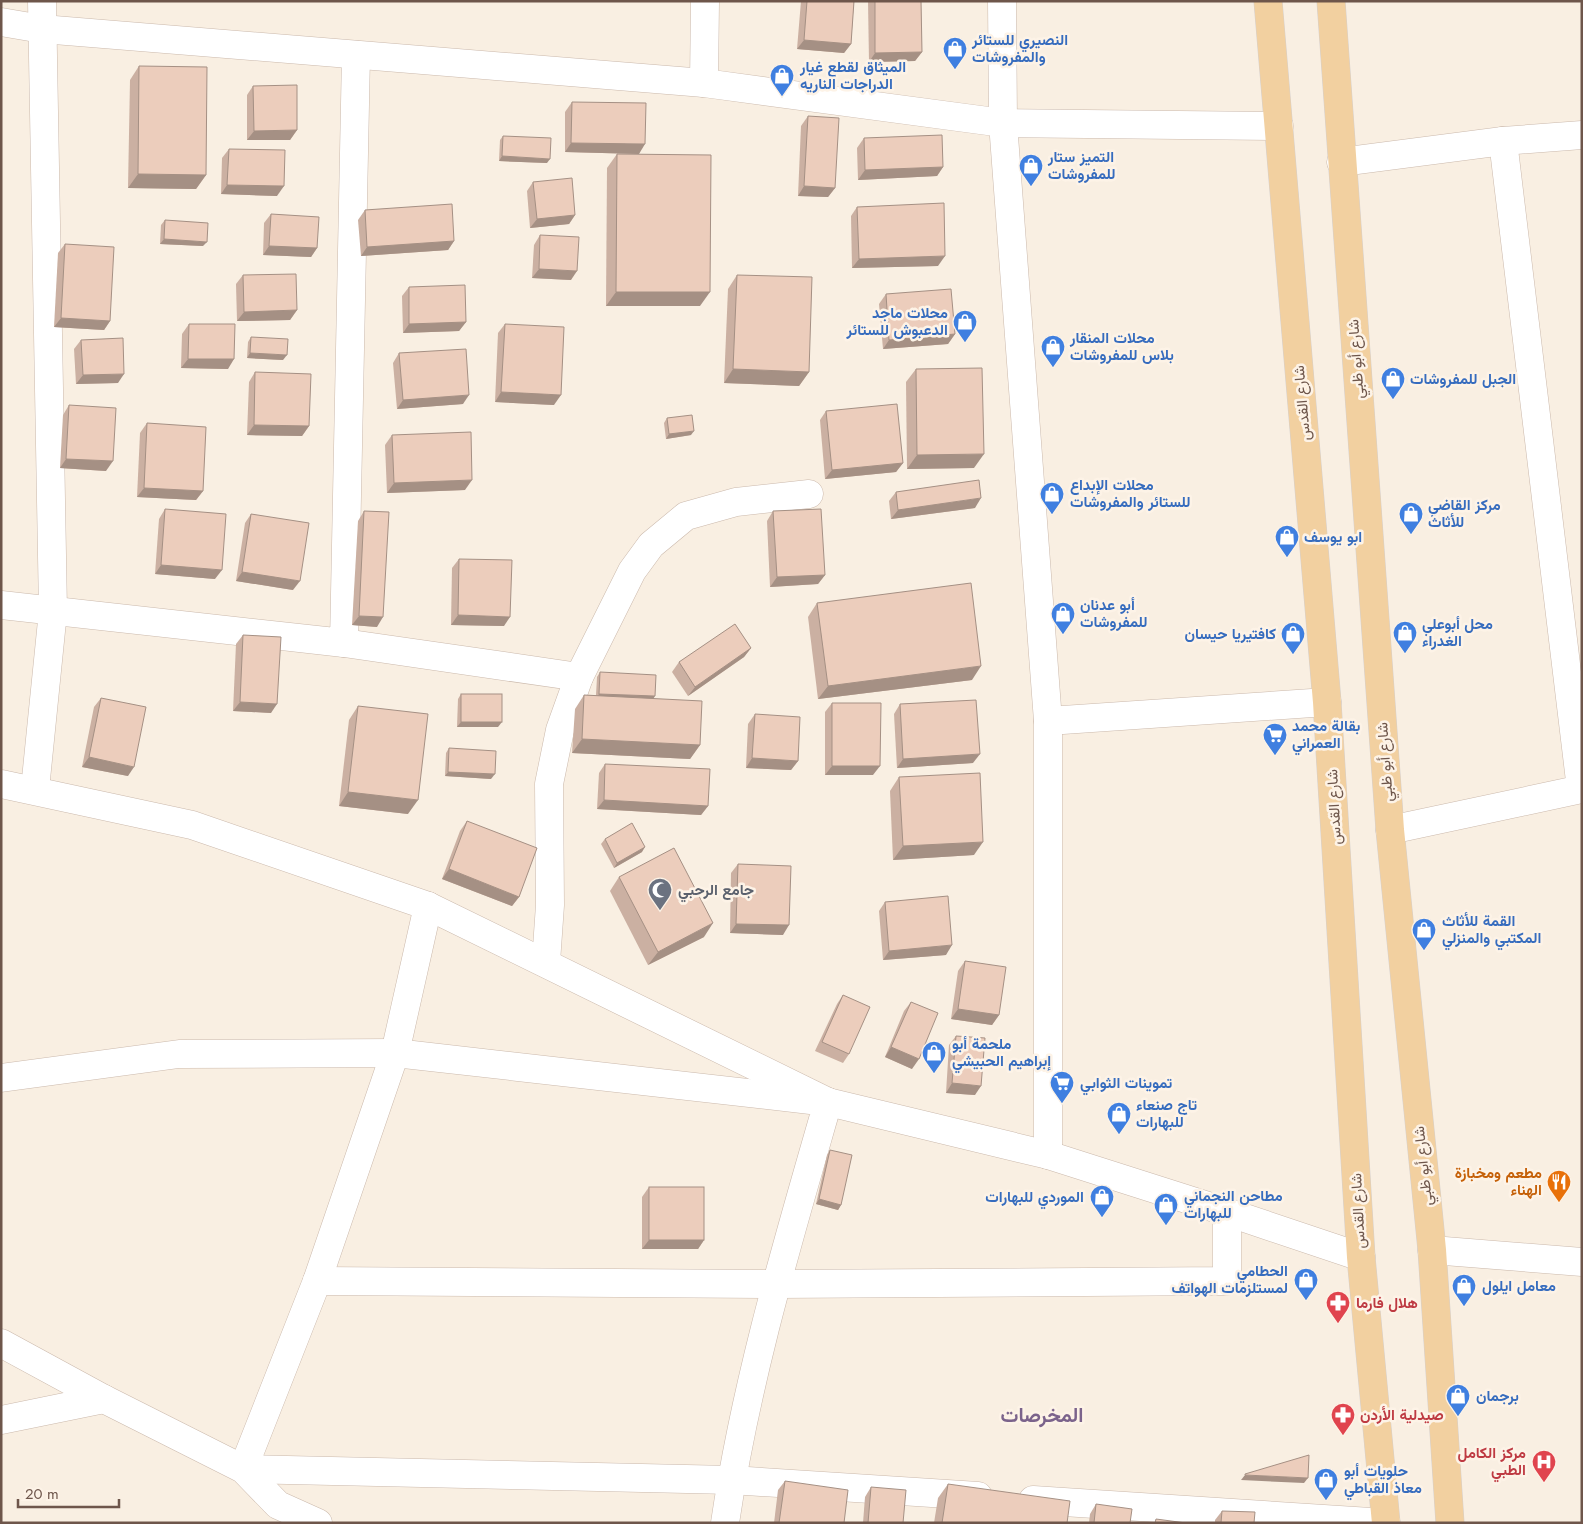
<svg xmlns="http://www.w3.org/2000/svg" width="1583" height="1524" font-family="Jost,Vazirmatn,sans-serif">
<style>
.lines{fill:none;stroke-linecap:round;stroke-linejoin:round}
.minor-casing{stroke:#cbb9ac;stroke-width:29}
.major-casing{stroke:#d6d0cd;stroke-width:29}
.minor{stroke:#fff;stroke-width:28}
.major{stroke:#f2d0a0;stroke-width:28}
.wall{fill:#cbb0a2}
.shaded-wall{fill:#a59084}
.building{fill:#eccdbc;stroke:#a59084}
.labels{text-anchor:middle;stroke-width:5;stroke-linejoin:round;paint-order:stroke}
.shop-label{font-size:15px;font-weight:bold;fill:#366cbe;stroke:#fdf3e7;text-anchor:start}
.street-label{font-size:15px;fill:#6e564b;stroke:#fdf3e7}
.worship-label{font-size:15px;font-weight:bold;fill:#5b616d;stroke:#fdf3e7;text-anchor:start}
.food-label{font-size:15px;font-weight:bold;fill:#c56008;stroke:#fdf3e7;text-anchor:end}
.health-label{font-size:15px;font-weight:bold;fill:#be3a42;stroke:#fdf3e7;text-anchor:start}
.district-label{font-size:20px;font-weight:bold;fill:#7b638b;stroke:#fdf3e7}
</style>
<rect width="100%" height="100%" fill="#f9efe2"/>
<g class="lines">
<defs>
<g id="minor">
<path d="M1002,1l1,122 45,598v434"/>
<path d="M1,22l41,7 662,54 299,40 276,3"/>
<path d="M704,83l1,-82"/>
<path d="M1503,141l78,648"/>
<path d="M1341,162l162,-21 79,-6"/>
<path d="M1,605l343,38 12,-588"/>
<path d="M344,643l235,34"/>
<path d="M1048,721l279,-19"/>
<path d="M1,784l191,41 236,81 400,196 220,53 179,57 134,45"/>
<path d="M35,789l18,-178 -11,-610"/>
<path d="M1390,830l192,-41"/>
<path d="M428,906l-33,147 -78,228 -74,188 488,11 247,16"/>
<path d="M546,962l4,-57 -1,-121 11,-54 19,-53 53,-106 19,-26 35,-29 50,-14 73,-8"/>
<path d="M1,1078l178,-24 216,-1 433,49c-40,139 -82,278 -103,421"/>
<path d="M1432,1250l150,12"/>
<path d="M317,1281l459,3 451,-3v-69"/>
<path d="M1,1343l103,56 139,70 35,36 40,18"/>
<path d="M1,1420l103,-21"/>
<path d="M1033,1500l353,23"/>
</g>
<g id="major">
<path d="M1268,1l59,701 34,555 25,266"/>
<path d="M1331,1l59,829 42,420 18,273"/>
</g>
</defs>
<use href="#minor" class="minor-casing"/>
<use href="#major" class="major-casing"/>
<use href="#minor" class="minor"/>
<use href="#major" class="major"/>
</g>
<g class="wall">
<path d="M801,1h53l-3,43 -7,9 -47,-4z"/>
<path d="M868,1h53l1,51 -7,9 -46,1z"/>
<path d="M139,66l67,109 -10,14 -68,-1 2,-108z"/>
<path d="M253,86l44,44 -7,10h-43v-45z"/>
<path d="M572,102l67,52 -74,-2v-40z"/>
<path d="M808,116l27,72 -7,9 -30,-1 3,-70z"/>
<path d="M503,136l44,27 -48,-2 1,-21z"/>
<path d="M864,138l79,29 -6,9 -79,4 -1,-32z"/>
<path d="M229,149l48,47 -56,-2 1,-36z"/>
<path d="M617,154l83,152h-94l1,-138z"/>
<path d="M533,182l42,33 -6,9 -39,4 -3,-37z"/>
<path d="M857,207l81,59 -86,2 -1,-52z"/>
<path d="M365,210l89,31 -6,9 -87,6 -3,-36z"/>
<path d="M271,214l46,34 -6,9 -48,-2 1,-32z"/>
<path d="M165,220l38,26 -43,-2 1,-19z"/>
<path d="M540,235l31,45 -39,-2 2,-33z"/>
<path d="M65,244l45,77 -6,9 -50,-3 4,-74z"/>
<path d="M243,275l54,35 -7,10 -53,1 -1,-37z"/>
<path d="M737,275l72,97 -10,14 -75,-3 4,-94z"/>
<path d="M409,287l57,35 -7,9 -56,2 -1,-37z"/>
<path d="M886,294l69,40 -7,10 -65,5 -4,-45z"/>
<path d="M189,324l39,45 -47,-1 1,-34z"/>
<path d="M505,324l49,81 -59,-3 3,-69z"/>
<path d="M251,337l32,23 -36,-2 1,-16z"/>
<path d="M81,340l37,43 -42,1 -2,-35z"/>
<path d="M399,353l64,51 -66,5 -4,-46z"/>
<path d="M916,369l58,99 -67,1 -1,-87z"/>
<path d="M255,372l54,54 -7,10 -55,-1 2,-53z"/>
<path d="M69,405l37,66 -46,-3 3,-53z"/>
<path d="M826,411l77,52 -7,9 -71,7 -5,-59z"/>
<path d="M667,418l24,17 -25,4 -2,-16z"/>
<path d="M147,423l56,68 -7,9 -59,-3 3,-64z"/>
<path d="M392,435l73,55 -78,3 -2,-48z"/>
<path d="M896,492l79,16 -84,11 -2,-18z"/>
<path d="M165,509l50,70 -60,-5 4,-55z"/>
<path d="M364,511l13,116 -25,-2 6,-104z"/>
<path d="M773,511l52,64 -7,9 -48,3 -3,-66z"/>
<path d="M251,514l42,76 -57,-9 9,-58z"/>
<path d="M459,559l45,67 -53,-1 1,-57z"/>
<path d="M817,603l155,77 -154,19 -10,-82z"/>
<path d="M243,635l28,78 -38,-2 3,-67z"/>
<path d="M751,648l-7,9 -56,39 -16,-24 7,-10z"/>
<path d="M600,672l53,26 47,47 -10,14 -118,-6 3,-44 9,-14h12l1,-18z"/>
<path d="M461,694l37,33h-41l1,-28z"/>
<path d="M101,698l27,78 -46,-9 12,-60z"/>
<path d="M832,703l41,72h-48v-63z"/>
<path d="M900,704l73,59 -76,5 -3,-54z"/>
<path d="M358,706l50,108 -69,-8 10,-86z"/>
<path d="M755,714l43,47 -7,9 -45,-2 2,-44z"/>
<path d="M449,748l42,31 -46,-3 1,-23z"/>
<path d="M605,764l103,42 -7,9 -104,-6 2,-36z"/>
<path d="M899,777l75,78 -81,5 -3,-69z"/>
<path d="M467,821l52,76 -7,9 -70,-27 18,-48z"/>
<path d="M605,839l37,13 -28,16 -13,-24z"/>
<path d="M738,864l45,71 -53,-2 1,-60z"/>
<path d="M619,877l85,60 -56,28 -38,-74z"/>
<path d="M885,902l61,53 -63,5 -4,-49z"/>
<path d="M965,961l34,54 -7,10 -41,-6 7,-48z"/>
<path d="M843,995l6,59 -6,9 -28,-12 22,-47z"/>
<path d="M911,1002l1,67 -27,-12 19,-46z"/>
<path d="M956,1036l19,59 -29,-2 3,-48z"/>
<path d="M830,1150l11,55 -3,5 -22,-6 11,-49z"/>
<path d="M649,1187l55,53 -6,9h-56v-52z"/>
<path d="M785,1481l59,42h-70l4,-33z"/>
<path d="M948,1484l119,39h-133l4,-25z"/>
<path d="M871,1487l32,36h-40l2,-26z"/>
<path d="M1096,1504l34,19h-41l1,-9z"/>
<path d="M1222,1511l32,12h-39v-3z"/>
</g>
<g class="shaded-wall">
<path d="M804,40l47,4 -7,9 -47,-4z"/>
<path d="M922,52l-7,9 -46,1 6,-9z"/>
<path d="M297,130l-7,10h-43l7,-9z"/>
<path d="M571,143l74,1 -6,10 -74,-2z"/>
<path d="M502,156l48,3 -3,4 -48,-2z"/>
<path d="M943,167l-6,9 -79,4 7,-10z"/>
<path d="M138,174l68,1 -10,14 -68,-1z"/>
<path d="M227,185l57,1 -7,10 -56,-2z"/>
<path d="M804,186l31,2 -7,9 -30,-1z"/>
<path d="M575,215l-6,9 -39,4 7,-9z"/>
<path d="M164,239l43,3 -4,4 -43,-2z"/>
<path d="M454,241l-6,9 -87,6 6,-9z"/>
<path d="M269,246l48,2 -6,9 -48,-2z"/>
<path d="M945,256l-7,10 -86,2 7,-9z"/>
<path d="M539,269l38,2 -6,9 -39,-2z"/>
<path d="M616,292h94l-10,14h-94z"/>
<path d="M297,310l-7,10 -53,1 7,-9z"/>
<path d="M61,318l49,3 -6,9 -50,-3z"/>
<path d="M466,322l-7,9 -56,2 6,-9z"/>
<path d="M955,334l-7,10 -65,5 6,-9z"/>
<path d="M250,353l37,2 -4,5 -36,-2z"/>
<path d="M188,359h46l-6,10 -47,-1z"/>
<path d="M733,369l76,3 -10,14 -75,-3z"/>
<path d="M124,374l-6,9 -42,1 7,-9z"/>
<path d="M501,392l60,3 -7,10 -59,-3z"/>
<path d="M469,395l-6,9 -66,5 6,-9z"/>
<path d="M254,425l55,1 -7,10 -55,-1z"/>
<path d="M694,431l-3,4 -25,4 3,-5z"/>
<path d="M984,454l-10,14 -67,1 10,-14z"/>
<path d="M66,459l47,2 -7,10 -46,-3z"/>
<path d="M903,463l-7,9 -71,7 7,-9z"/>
<path d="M472,480l-7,10 -78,3 7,-10z"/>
<path d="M144,488l59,3 -7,9 -59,-3z"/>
<path d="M981,498l-6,10 -84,11 7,-9z"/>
<path d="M161,565l61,5 -7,9 -60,-5z"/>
<path d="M242,572l58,9 -7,9 -57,-9z"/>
<path d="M825,575l-7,9 -48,3 7,-10z"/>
<path d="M458,615l52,2 -6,9 -53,-1z"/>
<path d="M359,616l24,1 -6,10 -25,-2z"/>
<path d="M751,648l-7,9 -56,39 7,-9z"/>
<path d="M981,666l-9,14 -154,19 10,-13z"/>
<path d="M599,694l56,2 -3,5 -57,-2z"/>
<path d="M240,702l37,2 -6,9 -38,-2z"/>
<path d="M461,722h41l-4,5h-41z"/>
<path d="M582,739l118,6 -10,14 -118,-6z"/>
<path d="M980,754l-7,9 -76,5 6,-9z"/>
<path d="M89,757l45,10 -6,9 -46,-9z"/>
<path d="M752,758l46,3 -7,9 -45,-2z"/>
<path d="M832,766h48l-7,9h-48z"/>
<path d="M448,772l47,2 -4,5 -46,-3z"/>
<path d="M348,792l70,8 -10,14 -69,-8z"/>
<path d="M604,800l104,6 -7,9 -104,-6z"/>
<path d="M983,842l-9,13 -81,5 10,-14z"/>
<path d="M645,847l-3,5 -28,16 3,-5z"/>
<path d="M449,869l70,28 -7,9 -70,-27z"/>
<path d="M713,923l-9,14 -56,28 10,-13z"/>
<path d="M736,924l53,1 -6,10 -53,-2z"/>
<path d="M952,945l-6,10 -63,5 6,-9z"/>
<path d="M958,1009l41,6 -7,10 -41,-6z"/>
<path d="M891,1047l28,12 -7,10 -27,-12z"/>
<path d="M952,1083l29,3 -6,9 -29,-2z"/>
<path d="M819,1199l22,6 -3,5 -22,-6z"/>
<path d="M649,1240h55l-6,9h-56z"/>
<path d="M1245,1475l63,3 -4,5 -63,-3z"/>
</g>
<g class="building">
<path d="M807,1h47l-3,43 -47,-4z"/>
<path d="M875,1h46l1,51 -47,1z"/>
<path d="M139,66l68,1 -1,108 -68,-1z"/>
<path d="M297,85v45l-43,1 -1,-45z"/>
<path d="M572,102l74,1 -1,41 -74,-1z"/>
<path d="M808,116l31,2 -4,70 -31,-2z"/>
<path d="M942,135l1,32 -78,3 -1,-32z"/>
<path d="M503,136l48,2 -1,21 -48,-3z"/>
<path d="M229,149l56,1 -1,36 -57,-1z"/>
<path d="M617,154l94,1 -1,137h-94z"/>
<path d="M572,178l3,37 -38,4 -4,-37z"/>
<path d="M944,203l1,53 -86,3 -2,-52z"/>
<path d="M452,204l2,37 -87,6 -2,-37z"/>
<path d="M271,214l48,3 -2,31 -48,-2z"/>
<path d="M165,220l43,3 -1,19 -43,-3z"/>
<path d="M540,235l39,2 -2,34 -38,-2z"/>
<path d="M65,244l49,3 -4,74 -49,-3z"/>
<path d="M296,274l1,36 -53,2 -1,-37z"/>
<path d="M737,275l75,2 -3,95 -76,-3z"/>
<path d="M465,285l1,37 -57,2v-37z"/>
<path d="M951,289l4,45 -66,6 -3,-46z"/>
<path d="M189,324h46l-1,35h-46z"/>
<path d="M505,324l59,3 -3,68 -60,-3z"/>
<path d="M251,337l37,2 -1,16 -37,-2z"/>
<path d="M123,338l1,36 -41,1 -2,-35z"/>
<path d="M466,349l3,46 -66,5 -4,-47z"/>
<path d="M982,368l2,86 -67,1 -1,-86z"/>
<path d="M255,372l56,2 -2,52 -55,-1z"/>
<path d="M897,404l6,59 -71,7 -6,-59z"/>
<path d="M69,405l47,3 -3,53 -47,-2z"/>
<path d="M692,415l2,16 -25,3 -2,-16z"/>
<path d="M147,423l59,4 -3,64 -59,-3z"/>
<path d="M471,432l1,48 -78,3 -2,-48z"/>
<path d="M979,480l2,18 -83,12 -2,-18z"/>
<path d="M165,509l61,5 -4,56 -61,-5z"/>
<path d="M821,509l4,66 -48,2 -4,-66z"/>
<path d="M364,511l25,1 -6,105 -24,-1z"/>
<path d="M251,514l58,9 -9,58 -58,-9z"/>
<path d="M459,559l53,1 -2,57 -52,-2z"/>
<path d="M971,583l10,83 -153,20 -11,-83z"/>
<path d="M735,624l16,24 -56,39 -16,-25z"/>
<path d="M243,635l38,2 -4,67 -37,-2z"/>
<path d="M600,672l56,3 -1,21 -56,-2z"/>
<rect x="461" y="694" width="41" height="28"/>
<path d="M584,695l118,6 -2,44 -118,-6z"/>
<path d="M101,698l45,9 -12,60 -45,-10z"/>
<path d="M976,700l4,54 -77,5 -3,-55z"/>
<path d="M832,703h49l-1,63h-48z"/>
<path d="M358,706l70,8 -10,86 -70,-8z"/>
<path d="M755,714l45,3 -2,44 -46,-3z"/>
<path d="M449,748l47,3 -1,23 -47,-2z"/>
<path d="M605,764l105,5 -2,37 -104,-6z"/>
<path d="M980,773l3,69 -80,4 -4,-69z"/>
<path d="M467,821l70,27 -18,49 -70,-28z"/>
<path d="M632,823l13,24 -28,16 -12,-24z"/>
<path d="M674,848l39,75 -55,29 -39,-75z"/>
<path d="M738,864l53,2 -2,59 -53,-1z"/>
<path d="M948,896l4,49 -63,6 -4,-49z"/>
<path d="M965,961l41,6 -7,48 -41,-6z"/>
<path d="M843,995l27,12 -21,47 -27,-12z"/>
<path d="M911,1002l27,11 -19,46 -28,-12z"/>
<path d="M956,1036l29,2 -4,48 -29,-3z"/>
<path d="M830,1150l22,5 -11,50 -22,-6z"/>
<rect x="649" y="1187" width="55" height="53"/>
<path d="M1309,1455l-1,23 -63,-3v-1z"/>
<path d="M785,1481l63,9 -4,33h-65z"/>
<path d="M948,1484l122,17 -3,22h-125z"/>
<path d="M871,1487l35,3 -3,33h-35z"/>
<path d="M1096,1504l36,5 -2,14h-36z"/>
<path d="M1222,1511l33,1 -1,11h-33z"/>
<path d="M1156,1519l30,4h-31z"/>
</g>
<defs>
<symbol id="shop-pin" viewBox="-11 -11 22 30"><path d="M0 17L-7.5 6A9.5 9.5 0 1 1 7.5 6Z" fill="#3f7fe0" stroke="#fdf3e7"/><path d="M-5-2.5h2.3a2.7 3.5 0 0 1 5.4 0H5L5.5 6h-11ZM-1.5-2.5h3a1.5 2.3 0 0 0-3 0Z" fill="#fff"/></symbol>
<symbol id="supermarket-pin" viewBox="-11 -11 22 30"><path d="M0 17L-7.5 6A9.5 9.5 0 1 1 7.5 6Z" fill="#3f7fe0" stroke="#fdf3e7"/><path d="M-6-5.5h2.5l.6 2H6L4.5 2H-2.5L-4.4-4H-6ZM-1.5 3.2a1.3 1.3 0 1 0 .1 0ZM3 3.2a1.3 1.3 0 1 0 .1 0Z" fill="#fff"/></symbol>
<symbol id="mosque-pin" viewBox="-11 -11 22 30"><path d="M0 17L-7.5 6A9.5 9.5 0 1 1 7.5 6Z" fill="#6b7280" stroke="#fdf3e7"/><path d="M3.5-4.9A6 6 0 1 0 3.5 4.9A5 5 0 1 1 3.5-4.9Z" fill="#fff"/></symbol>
<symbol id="restaurant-pin" viewBox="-11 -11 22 30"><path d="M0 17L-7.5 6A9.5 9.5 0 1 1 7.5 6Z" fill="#e8710a" stroke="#fdf3e7"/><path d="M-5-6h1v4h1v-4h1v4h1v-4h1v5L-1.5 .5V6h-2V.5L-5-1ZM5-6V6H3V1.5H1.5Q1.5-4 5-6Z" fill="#fff"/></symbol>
<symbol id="pharmacy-pin" viewBox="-11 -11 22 30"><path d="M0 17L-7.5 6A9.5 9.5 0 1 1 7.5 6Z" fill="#e0444e" stroke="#fdf3e7"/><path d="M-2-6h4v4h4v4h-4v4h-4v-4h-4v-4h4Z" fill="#fff"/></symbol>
<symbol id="hospital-pin" viewBox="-11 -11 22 30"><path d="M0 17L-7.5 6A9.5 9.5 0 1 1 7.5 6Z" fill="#e0444e" stroke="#fdf3e7"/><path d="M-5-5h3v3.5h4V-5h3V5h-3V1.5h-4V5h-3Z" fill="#fff"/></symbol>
</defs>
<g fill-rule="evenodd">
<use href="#shop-pin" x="941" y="35" width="28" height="38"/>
<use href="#shop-pin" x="768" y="62" width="28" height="38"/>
<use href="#shop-pin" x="1017" y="152" width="28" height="38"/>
<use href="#shop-pin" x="951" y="308" width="28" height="38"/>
<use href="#shop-pin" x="1039" y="333" width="28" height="38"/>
<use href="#shop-pin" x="1379" y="365" width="28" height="38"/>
<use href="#shop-pin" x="1038" y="480" width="28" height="38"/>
<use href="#shop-pin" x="1397" y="500" width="28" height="38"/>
<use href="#shop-pin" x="1273" y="523" width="28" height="38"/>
<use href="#shop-pin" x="1049" y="600" width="28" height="38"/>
<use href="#shop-pin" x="1391" y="619" width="28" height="38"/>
<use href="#shop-pin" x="1279" y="620" width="28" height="38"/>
<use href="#supermarket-pin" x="1261" y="721" width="28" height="38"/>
<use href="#mosque-pin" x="646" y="876" width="28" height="38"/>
<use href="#shop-pin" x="1410" y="916" width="28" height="38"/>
<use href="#shop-pin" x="920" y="1039" width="28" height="38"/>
<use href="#supermarket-pin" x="1048" y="1069" width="28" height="38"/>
<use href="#shop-pin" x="1105" y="1100" width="28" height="38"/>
<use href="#restaurant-pin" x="1545" y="1168" width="28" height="38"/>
<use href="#shop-pin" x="1088" y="1183" width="28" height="38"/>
<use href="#shop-pin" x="1152" y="1191" width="28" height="38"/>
<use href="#shop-pin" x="1292" y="1266" width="28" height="38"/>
<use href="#shop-pin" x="1450" y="1272" width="28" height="38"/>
<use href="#pharmacy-pin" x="1324" y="1289" width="28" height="38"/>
<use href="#shop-pin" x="1444" y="1382" width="28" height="38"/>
<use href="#pharmacy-pin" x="1329" y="1401" width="28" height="38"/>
<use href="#hospital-pin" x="1530" y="1448" width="28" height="38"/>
<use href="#shop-pin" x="1312" y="1466" width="28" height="38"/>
</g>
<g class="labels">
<g class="shop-label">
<text x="972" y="45">النصيري للستائر<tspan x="972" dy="17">والمفروشات</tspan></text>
<text x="800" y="72">الميثاق لقطع غيار<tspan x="800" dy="17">الدراجات الناريه</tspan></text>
<text x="1048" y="162">التميز ستار<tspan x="1048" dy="17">للمفروشات</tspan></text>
<text x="948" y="318" text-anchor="end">محلات ماجد<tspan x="948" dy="17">الدعبوش للستائر</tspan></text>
<text x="1070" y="343">محلات المنقار<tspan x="1070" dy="17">بلاس للمفروشات</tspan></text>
<text x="1410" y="384">الجبل للمفروشات</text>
<text x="1070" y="490">محلات الإبداع<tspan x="1070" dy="17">للستائر والمفروشات</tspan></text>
<text x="1428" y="510">مركز القاضي<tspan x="1428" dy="17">للأثاث</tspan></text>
<text x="1304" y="542">ابو يوسف</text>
<text x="1080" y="610">أبو عدنان<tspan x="1080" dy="17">للمفروشات</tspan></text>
<text x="1422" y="629">محل أبوعلي<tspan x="1422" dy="17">الغدراء</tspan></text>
<text x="1276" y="639" text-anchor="end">كافتيريا حيسان</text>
<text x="1292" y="731">بقالة محمد<tspan x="1292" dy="17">العمراني</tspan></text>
<text x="1442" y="926">القمة للأثاث<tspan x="1442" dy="17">المكتبي والمنزلي</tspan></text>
<text x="952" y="1049">ملحمة أبو<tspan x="952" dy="17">إبراهيم الحبيشي</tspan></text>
<text x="1080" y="1088">تموينات الثوابي</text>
<text x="1136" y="1110">تاج صنعاء<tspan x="1136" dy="17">للبهارات</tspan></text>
<text x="1184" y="1201">مطاحن النجماني<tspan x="1184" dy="17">للبهارات</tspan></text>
<text x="1084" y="1202" text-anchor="end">الموردي للبهارات</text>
<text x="1288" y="1276" text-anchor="end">الحطامي<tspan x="1288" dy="17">لمستلزمات الهواتف</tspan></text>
<text x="1482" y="1291">معامل ايلول</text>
<text x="1476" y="1401">برجمان</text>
<text x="1344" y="1476">حلويات أبو<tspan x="1344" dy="17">معاذ القباطي</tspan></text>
</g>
<g class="street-label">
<text transform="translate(1356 359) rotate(-94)" y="5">شارع أبو ظبي</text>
<text transform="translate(1302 403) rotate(-95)" y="5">شارع القدس</text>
<text transform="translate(1385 762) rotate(-94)" y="5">شارع أبو ظبي</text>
<text transform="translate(1334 807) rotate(-93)" y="5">شارع القدس</text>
<text transform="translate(1423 1166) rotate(-96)" y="5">شارع أبو ظبي</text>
<text transform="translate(1358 1211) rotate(-93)" y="5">شارع القدس</text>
</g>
<g class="worship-label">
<text x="678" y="895">جامع الرحبي</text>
</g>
<g class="food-label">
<text x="1542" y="1178">مطعم ومخبازة<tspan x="1542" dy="17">الهناء</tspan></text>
</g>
<g class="health-label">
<text x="1356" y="1308">هلال فارما</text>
<text x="1360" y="1420">صيدلية الأردن</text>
<text x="1526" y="1458" text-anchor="end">مركز الكامل<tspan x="1526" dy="17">الطبي</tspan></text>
</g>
<g class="district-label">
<text x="1042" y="1422">المخرصات</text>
</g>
</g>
<rect width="1583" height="1524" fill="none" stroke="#6e564b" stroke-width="5"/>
<path d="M18 1499v8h101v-8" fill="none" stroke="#6e564b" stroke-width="2.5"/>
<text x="25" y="1499" font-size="15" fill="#6e564b" stroke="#fdf3e7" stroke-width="4" paint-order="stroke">20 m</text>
</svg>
